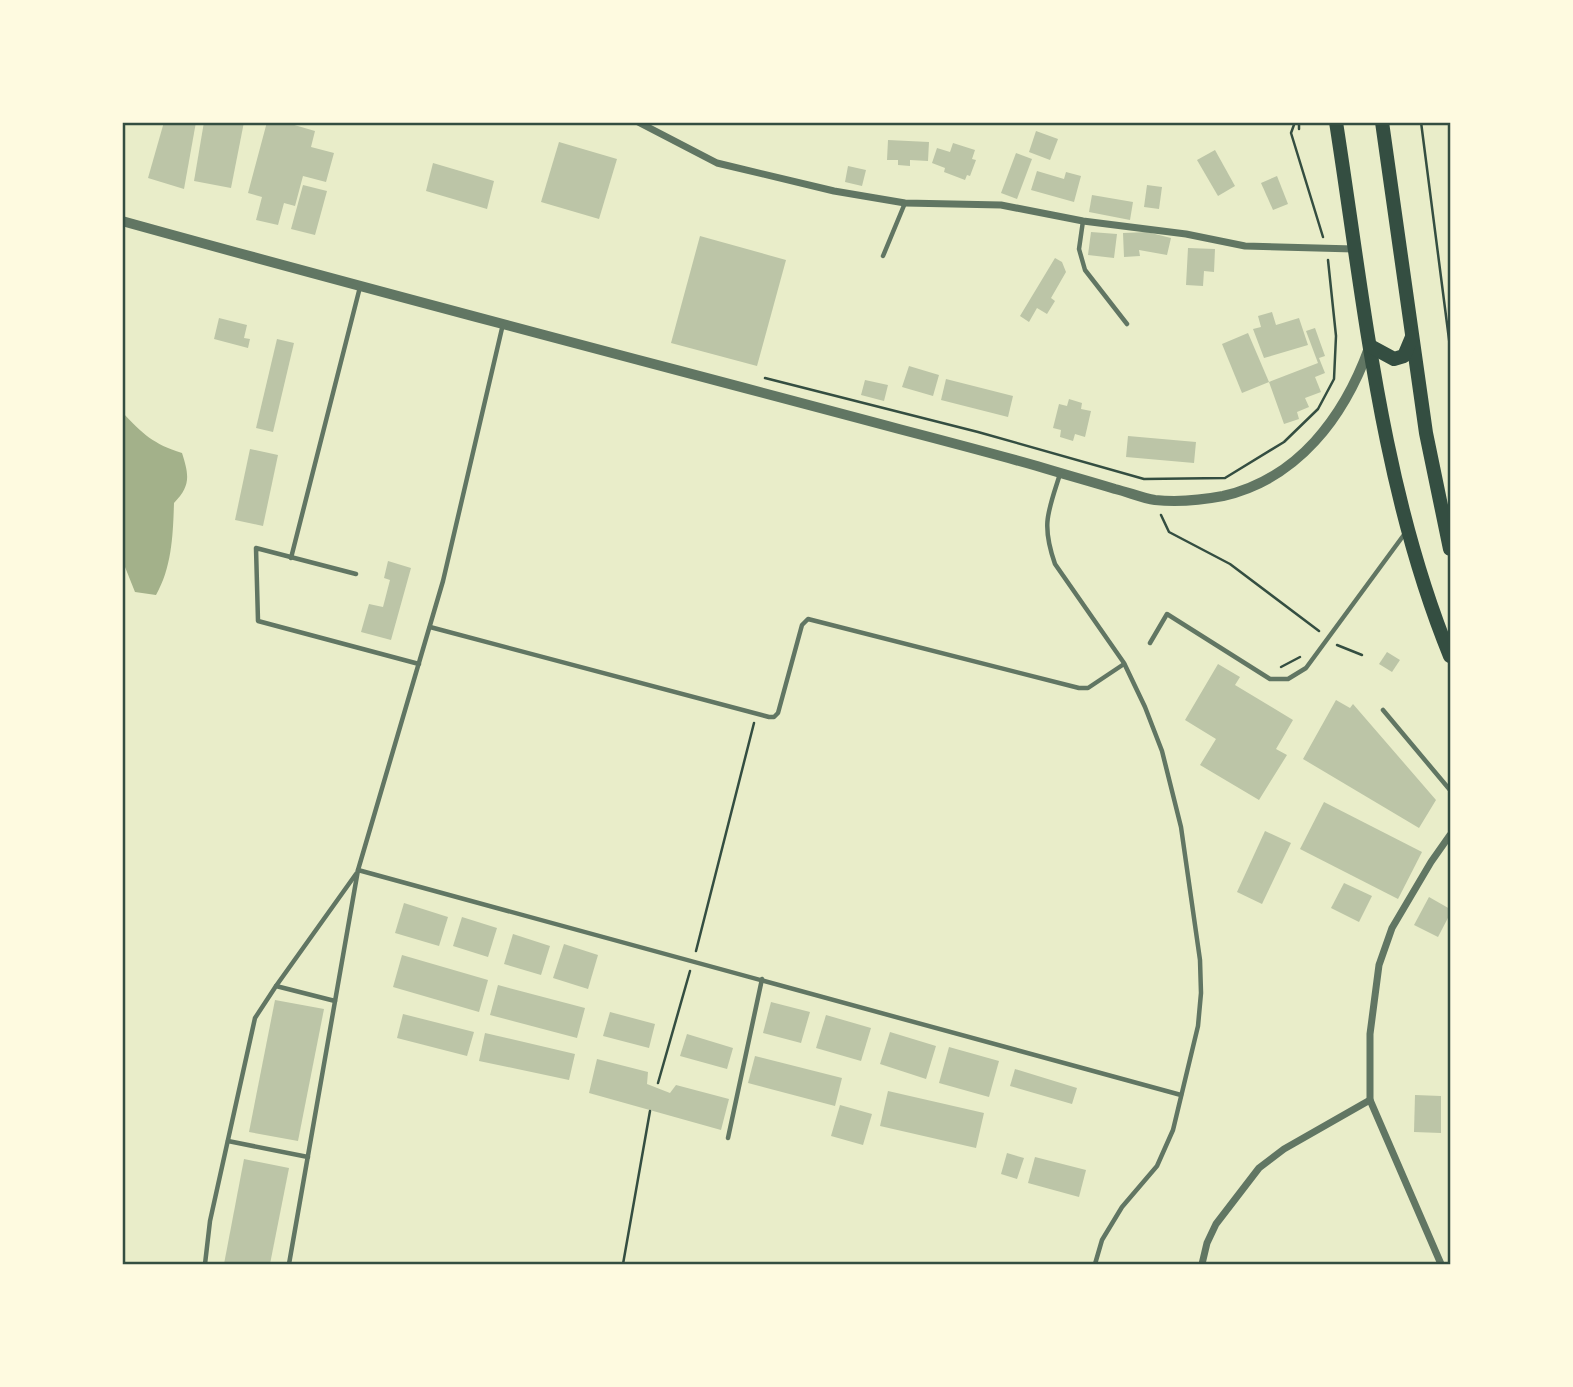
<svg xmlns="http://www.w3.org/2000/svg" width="1573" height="1387" font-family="'Times New Roman',serif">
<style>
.water{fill:#a3b18a}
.building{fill:#bcc5a7}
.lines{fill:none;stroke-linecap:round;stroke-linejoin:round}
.path{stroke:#344e41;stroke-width:2.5}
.service{stroke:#617663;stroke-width:4.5}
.minor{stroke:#617663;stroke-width:7}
.tertiary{stroke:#617663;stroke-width:10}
.primary{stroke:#344e41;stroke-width:14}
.neatline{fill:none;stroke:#344e41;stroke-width:2.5}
</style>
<rect width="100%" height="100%" fill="#e9edc9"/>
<path class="water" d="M122,412c21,22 31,32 60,41 7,22 9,33 -8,50 -1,31 -2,64 -18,92l-21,-3 -12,-30z"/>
<g class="building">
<path d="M164,122h32l-12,67 -36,-11z"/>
<path d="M204,122h40l-13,66 -37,-7z"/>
<path d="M267,122h17l31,9 -4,16 23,6 -8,29 -23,-6 -8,30 -11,-3 -6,22 -22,-5 6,-23 -14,-4z"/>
<path d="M1036,131l22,8 -8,21 -21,-8z"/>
<path d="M888,140l41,2 -1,19 -18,-1v6l-12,-1v-5h-11z"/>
<path d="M559,142l58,17 -18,60 -58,-17z"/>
<path d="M953,143l22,7 -3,9 4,1 -6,16 -3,-1 -2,5 -21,-8 1,-4 -13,-5 5,-15 13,4z"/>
<path d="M1215,150l20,36 -17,10 -21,-36z"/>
<path d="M1016,153l16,6 -15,40 -16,-6z"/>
<path d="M433,163l61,18 -7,28 -61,-18z"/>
<path d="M848,166l18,4 -4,16 -17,-4z"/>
<path d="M1037,171l27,8 2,-7 15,4 -7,26 -43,-12z"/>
<path d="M1277,176l11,28 -15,6 -12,-27z"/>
<path d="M303,185l24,6 -12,44 -24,-6z"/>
<path d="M1147,185l15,2 -3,22 -15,-2z"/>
<path d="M1092,195l41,7 -3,18 -41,-8z"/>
<path d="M1091,232l26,2 -3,24 -26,-3z"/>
<path d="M1147,232l24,6 -4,17 -28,-5 1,6 -16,1 -1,-24z"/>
<path d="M700,236l86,24 -29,106 -86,-23z"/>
<path d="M1188,248l27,1 -1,23 -10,-1 -1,15 -17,-1z"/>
<path d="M1055,258l7,4 4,10 -15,26 4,3 -8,13 -10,-6 -8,14 -9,-6z"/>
<path d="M1272,312l4,13 23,-7 9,27 -44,13 -11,-29 8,-2 -3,-11z"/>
<path d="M219,318l28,7 -3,13 6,1 -2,9 -34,-9z"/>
<path d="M1315,328l10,28 -6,2 6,15 -10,4 6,15 -16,6 4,9 -12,5 2,7 -15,5 -15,-42 49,-19 -12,-32z"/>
<path d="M1248,333l21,49 -27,11 -20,-49z"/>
<path d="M277,339l17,4 -21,89 -17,-4z"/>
<path d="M909,366l30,9 -6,21 -31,-9z"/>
<path d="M946,379l67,17 -5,21 -67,-17z"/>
<path d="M865,380l23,5 -4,16 -23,-6z"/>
<path d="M1069,399l13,4 -1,6 10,2 -6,26 -10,-3 -2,7 -13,-4 1,-7 -8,-2 6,-24 8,2z"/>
<path d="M1128,436l68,6 -2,21 -68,-6z"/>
<path d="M250,449l28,6 -15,71 -28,-6z"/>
<path d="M388,561l23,7 -20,72 -30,-8 8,-28 14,3 7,-27 -6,-2z"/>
<path d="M1387,652l13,8 -8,12 -13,-8z"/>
<path d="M1218,664l22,13 -5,8 58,35 -17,29 11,6 -28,45 -59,-35 16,-26 -31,-19z"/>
<path d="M1336,700l14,8 3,-4 83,96 -17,28 -116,-69z"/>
<path d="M1324,802l98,50 -24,47 -98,-50z"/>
<path d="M1265,831l26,12 -29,61 -25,-12z"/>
<path d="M1344,883l28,13 -13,26 -28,-14z"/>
<path d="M1429,897l21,12v5l-12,23 -24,-12z"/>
<path d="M404,903l44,14 -9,29 -44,-13z"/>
<path d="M462,917l35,11 -9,29 -35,-11z"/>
<path d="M513,934l37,12 -9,29 -37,-11z"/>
<path d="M564,944l34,11 -10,34 -35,-11z"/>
<path d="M402,955l86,25 -9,32 -86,-25z"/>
<path d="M498,985l87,23 -8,30 -87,-23z"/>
<path d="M275,1000l49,9 -26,132 -49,-9z"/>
<path d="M771,1002l39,10 -9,31 -38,-10z"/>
<path d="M610,1012l45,12 -6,24 -46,-12z"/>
<path d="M403,1014l71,18 -7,24 -70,-18z"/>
<path d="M826,1015l45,13 -10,33 -45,-13z"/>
<path d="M890,1032l46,14 -10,33 -46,-15z"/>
<path d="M485,1033l90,21 -6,26 -90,-19z"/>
<path d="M687,1034l46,14 -6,21 -47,-13z"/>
<path d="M949,1047l50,14 -10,36 -50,-14z"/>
<path d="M755,1056l87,22 -7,28 -87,-23z"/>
<path d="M597,1059l51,13 -1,12 23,9 6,-8 53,14 -8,31 -132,-37z"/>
<path d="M1015,1069l62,19 -5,16 -62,-18z"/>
<path d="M888,1091l96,22 -8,35 -96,-22z"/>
<path d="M1415,1095l26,1v37l-27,-1z"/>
<path d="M840,1105l32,9 -9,31 -32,-9z"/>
<path d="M1007,1153l17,5 -7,21 -16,-5z"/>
<path d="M1035,1157l51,13 -7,27 -51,-14z"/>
<path d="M244,1159l45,9 -19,96h-46z"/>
</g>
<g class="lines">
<g class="path">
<path d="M1295,122l-4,11 32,104"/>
<path d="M1299,122v7"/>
<path d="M1421,122l29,225"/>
<path d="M765,378l213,54 166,47 81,-1 59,-36 34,-33 16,-30 2,-43 -8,-76"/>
<path d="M1161,515l8,17 61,32 89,67"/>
<path d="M1337,645l25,10"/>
<path d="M1281,667l19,-10"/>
<path d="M696,951l58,-228"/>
<path d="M658,1083l32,-112"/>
<path d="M623,1264l27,-153"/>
</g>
<g class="service">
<path d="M1083,221l-4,28 6,21 42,54"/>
<path d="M883,256l22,-53"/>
<path d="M1060,474c-12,38 -19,50 -5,90l69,99 21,44 17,44 19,76 19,133 1,33 -3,33 -25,104 -16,36 -35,41 -20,33 -7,24"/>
<path d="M291,558l69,-271"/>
<path d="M356,574l-100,-26 2,73 161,43"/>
<path d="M430,627l339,90h5l4,-4 24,-88 6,-6 271,69h9l36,-24"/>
<path d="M1150,643l17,-29 103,65h18l18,-11 100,-136"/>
<path d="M1383,710l67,80"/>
<path d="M358,870l823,225"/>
<path d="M276,986l80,-112"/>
<path d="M728,1138l34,-159"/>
<path d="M228,1141l80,16"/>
<path d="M205,1264l5,-43 45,-203 21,-32 59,15"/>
<path d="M289,1264l69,-394 85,-289 60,-257"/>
</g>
<g class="minor">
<path d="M638,122l79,41 117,28 71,12 96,2 82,16 103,13 59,12 109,3"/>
<path d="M1202,1264l5,-21 9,-19 43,-56 25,-19 86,-49"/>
<path d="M1441,1264l-71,-164v-66l9,-69 13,-37 39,-66 19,-27"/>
</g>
<path class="tertiary" d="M122,221c259,72 518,139 777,208 46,12 92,24 138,37 26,8 52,15 78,23 13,3 27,9 40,11 21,2 47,0 68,-4 75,-17 121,-79 146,-148"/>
<g class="primary">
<path d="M1336,122c28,179 45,365 114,534"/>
<path d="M1382,122l44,311 24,116"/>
<path d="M1370,346l24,13 10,-3 8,-19"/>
</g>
</g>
<rect width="1573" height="1387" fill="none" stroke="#fefae0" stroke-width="248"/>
<rect x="124" y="124" width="1325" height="1139" class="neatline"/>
</svg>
